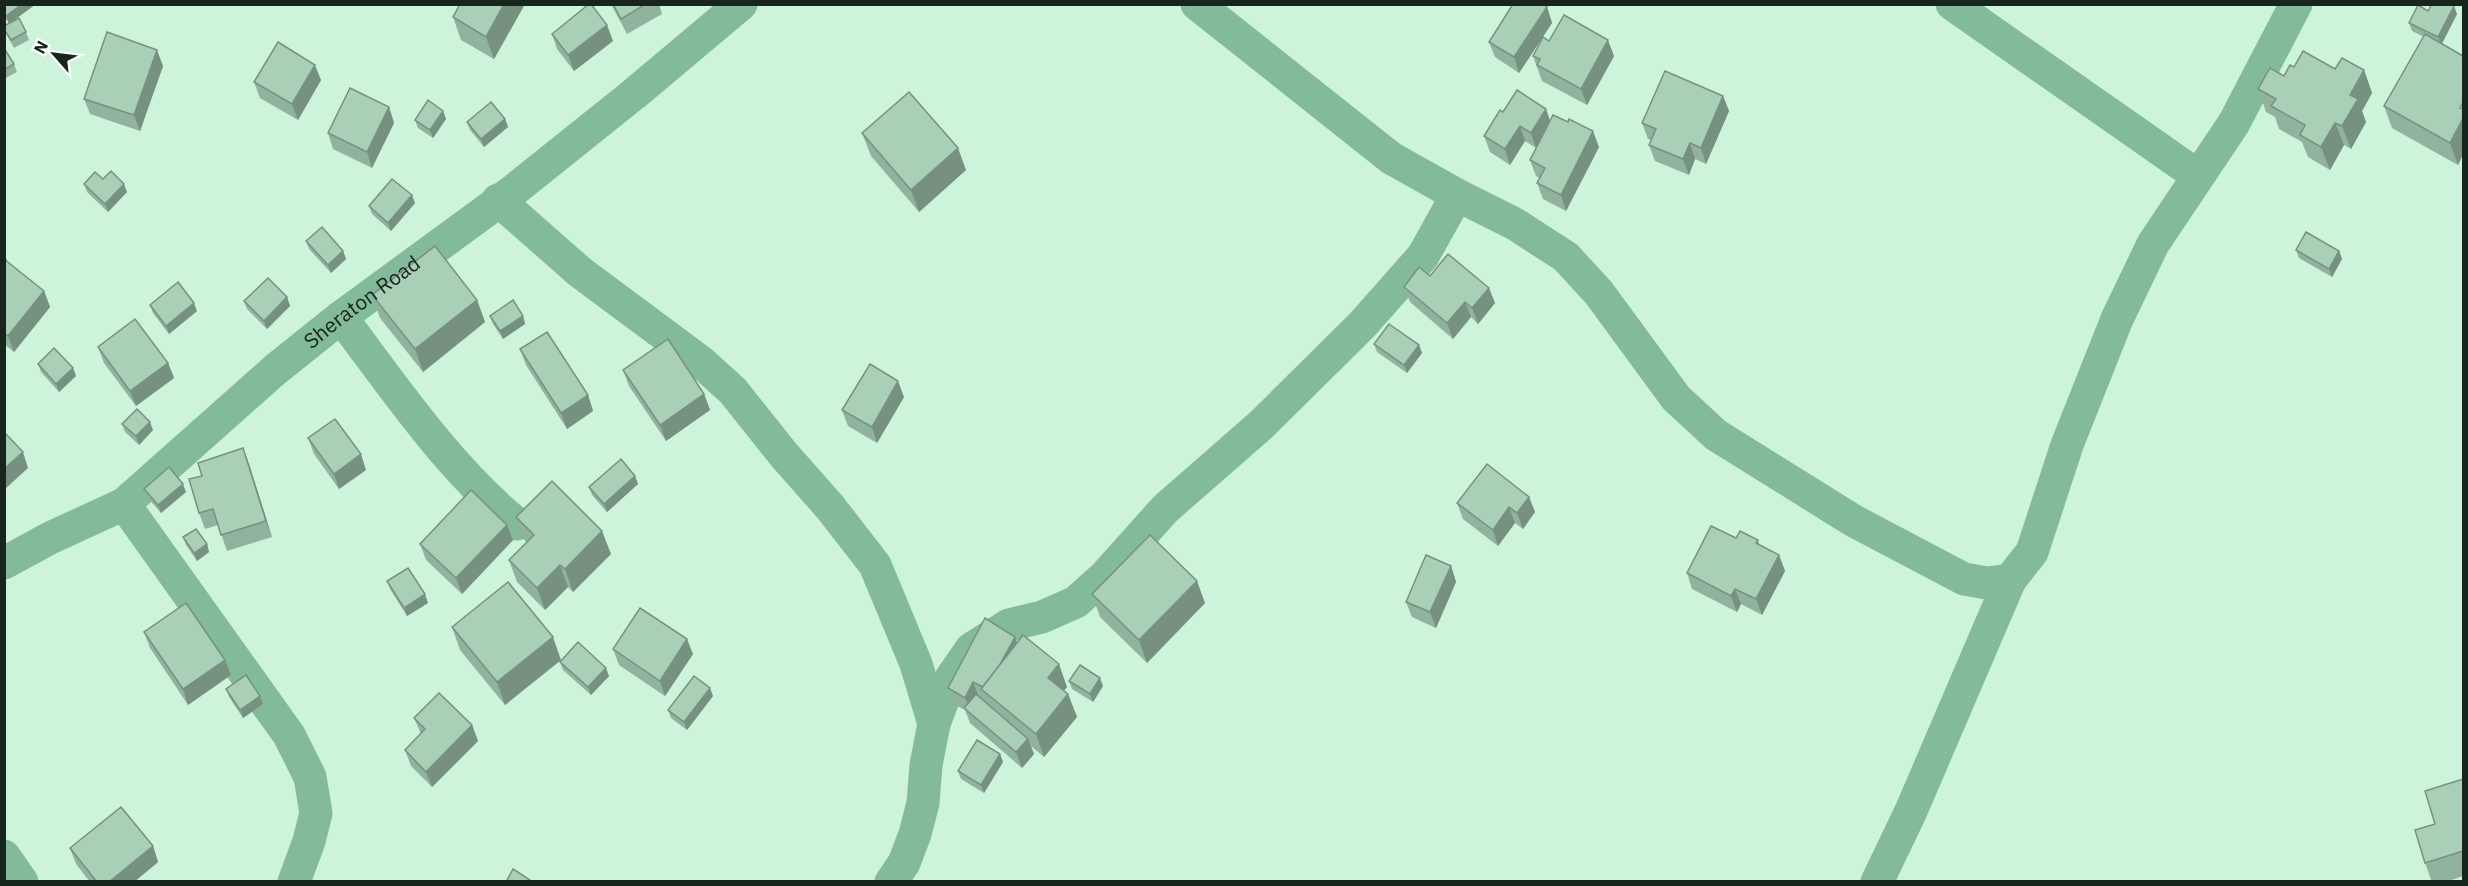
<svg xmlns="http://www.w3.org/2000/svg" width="2468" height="886" font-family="'IBM Plex Sans',sans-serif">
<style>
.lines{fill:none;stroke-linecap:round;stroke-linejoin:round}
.minor{stroke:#83ba99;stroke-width:33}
.wall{fill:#91b29d}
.shaded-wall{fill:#769180}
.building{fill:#a9cfb7;stroke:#769180;stroke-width:1.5}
.labels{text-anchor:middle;stroke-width:6;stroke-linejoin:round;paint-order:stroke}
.street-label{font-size:21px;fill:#17251c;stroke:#fff}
</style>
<rect width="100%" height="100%" fill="#cdf4db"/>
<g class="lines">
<g class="minor">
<path d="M1197,4l194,154 66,37 58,29 51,33 33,36 77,105 40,37 138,86 110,58 23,4 23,-3 22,-28 35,-107 50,-126 36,-75 81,-121 62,-119"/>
<path d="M1952,4l246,172"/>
<path d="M498,200l82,72 121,90 32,29 51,64 46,52 45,58 41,99 18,60"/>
<path d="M341,317c55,73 106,149 176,207"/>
<path d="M124,504l165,231 21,42 6,36 -7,28 -15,41"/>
<path id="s1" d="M4,563l46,-25 74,-34 152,-135 65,-52 172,-126 121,-97 107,-90"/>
<path d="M4,856l18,26"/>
<path d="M891,882l13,-19 11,-29 8,-31 3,-38 8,-41 17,-46 20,-29 38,-24 33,-8 34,-15 29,-26 60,-67 96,-84 101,-100 61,-69 34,-61"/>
<path d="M1877,882l34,-71 99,-231"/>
</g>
</g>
<g class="wall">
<path d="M4,4h32l-25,18 15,10 3,8 -15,8 -10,-18v-4l5,-3 -5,-6z"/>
<path d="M460,4h65l-31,55 -33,-19 -8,-23z"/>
<path d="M611,4h48l3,10 -35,20z"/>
<path d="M1547,7l5,16 -33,50 -24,-16 -6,-15z"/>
<path d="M2428,11l29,3 -15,30 16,121 -66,-37 -8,-22 40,-69 -12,-6 -3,-8z"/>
<path d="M552,34l61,7 -39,30 -17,-22z"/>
<path d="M1549,41l65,15 -27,49 -45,-24 -9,-25z"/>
<path d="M4,48l10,16 3,8 -13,7z"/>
<path d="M163,66l-23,65 -50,-17 -6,-15z"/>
<path d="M2294,67l70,3 8,23 -10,18 4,11 -15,27 -7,-4 -14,25 -22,-13 -6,-15 -23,-13 -4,-12 -9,-5 -8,-23 26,-13z"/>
<path d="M321,80l-23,40 -38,-22 -6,-16z"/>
<path d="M1723,96l6,15 -23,53 -11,-5 -6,16 -34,-14 -6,-16 2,-5 -3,-1 -6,-16z"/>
<path d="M389,107l5,16 -22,45 -39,-19 -5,-16z"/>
<path d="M1546,109l4,12 49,26 -33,64 -23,-12 -6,-16 3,-5 -4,-2 -6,-16 6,-12 -11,-7 -15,24 -20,-13 -6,-16 19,-24z"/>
<path d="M443,111l3,8 -13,19 -15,-10 -3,-8z"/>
<path d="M505,119l3,8 -24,20 -14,-17 -3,-8z"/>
<path d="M862,133l104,37 -47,42 -48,-56z"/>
<path d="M103,179l24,13 -19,20 -21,-20 -3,-8z"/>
<path d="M415,203l-24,28 -19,-17 -3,-8z"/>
<path d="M306,241l37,10 3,8 -15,14 -22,-24z"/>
<path d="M2296,250l43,1 3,8 -10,18 -33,-19z"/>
<path d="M4,253l4,9 36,29 6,16 -36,45 -10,-8z"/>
<path d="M1430,276l65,27 -17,21 -7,-7 -18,22 -43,-37 -6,-15z"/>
<path d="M372,295l105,5 8,22 -62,50 -43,-54z"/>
<path d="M287,297l3,9 -23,23 -20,-20 -3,-8z"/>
<path d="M150,305l47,6 -28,23 -16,-21z"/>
<path d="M490,316h33l2,8 -22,15 -10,-15z"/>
<path d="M1374,344l45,1 3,8 -15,20 -30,-21z"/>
<path d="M98,347l70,16 6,15 -38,28 -32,-43z"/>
<path d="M520,349l68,46 5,16 -26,18 -41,-64z"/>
<path d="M38,364l35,4 3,8 -17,16 -18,-20z"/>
<path d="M623,370l81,24 6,16 -44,31 -37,-55z"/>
<path d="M904,397l-27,46 -29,-17 -6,-16z"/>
<path d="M122,424l31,6 -14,15 -14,-13z"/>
<path d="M308,438l58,32 -27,19 -25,-35z"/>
<path d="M249,464l23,73 -45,14 -9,-26 -13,4 -6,-16z"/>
<path d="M635,476l3,8 -31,28 -15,-17 -3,-8z"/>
<path d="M144,489l42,3 -25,21 -14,-16z"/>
<path d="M1529,497l6,15 -12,17 -8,-6 -17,23 -35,-27 -6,-16z"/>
<path d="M516,517l95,37 -38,38 -5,-5 -23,23 -28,-28 -8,-22 18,-18 -3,-2z"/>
<path d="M183,537l24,7 2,8 -12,9 -11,-16z"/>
<path d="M1736,538l22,2 2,6 19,9 6,16 -23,44 -21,-11 -4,8 -45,-23 -5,-16z"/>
<path d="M513,540l-51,54 -36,-34 -6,-16z"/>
<path d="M1451,566l5,16 -20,46 -24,-11 -6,-15z"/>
<path d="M387,581l41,22 -21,13 -17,-27z"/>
<path d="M1092,594l113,9 -58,60 -47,-46z"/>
<path d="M452,627l109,33 -56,45 -45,-55z"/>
<path d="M144,632l87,43 -43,30 -38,-57z"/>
<path d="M1015,637l2,6 50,44 -3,4 4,3 9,23 -33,40 -13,-11 3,8 -12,14 -52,-45 -5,-13 -12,-6 -5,-16z"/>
<path d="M613,649l80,5 -28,42 -46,-31z"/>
<path d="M560,662l49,14 -18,19 -28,-25z"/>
<path d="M1069,681l34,5 -10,16 -21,-13z"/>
<path d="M226,689l34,7 3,8 -20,14 -14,-21z"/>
<path d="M713,696l-26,34 -16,-12 -3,-8z"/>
<path d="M414,718l58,7 6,16 -46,46 -21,-21 -6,-16 16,-16z"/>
<path d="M1000,754l3,8 -19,31 -23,-14 -3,-8z"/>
<path d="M2463,779v97l-17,6h-14l-7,-19 10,-39z"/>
<path d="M153,846l5,16 -24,20h-44l-14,-18 -6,-16z"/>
</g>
<g class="shaded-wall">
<path d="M22,4h14l-27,20 -3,-8z"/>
<path d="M504,4h21l-31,55 -8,-22z"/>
<path d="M2454,6l3,8 -16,31 -3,-8z"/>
<path d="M1547,7l5,16 -33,50 -5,-16z"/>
<path d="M607,25l6,16 -39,30 -6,-16z"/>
<path d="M1608,40l6,16 -27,49 -6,-16z"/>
<path d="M157,50l6,16 -23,65 -6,-16z"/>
<path d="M315,65l6,15 -23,40 -6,-16z"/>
<path d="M2364,70l8,23 -10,18 4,11 -15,27 -9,-23 8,-31z"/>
<path d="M1723,96l6,15 -23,53 -5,-16z"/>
<path d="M389,107l5,16 -22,45 -5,-16z"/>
<path d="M1546,109l5,15 -15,24 -5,-15z"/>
<path d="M443,111l3,8 -13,19 -3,-8z"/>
<path d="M2463,118v37l-5,10 -8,-22z"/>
<path d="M505,119l3,8 -24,20 -3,-8z"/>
<path d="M2335,123l9,22 -14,25 -9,-23z"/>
<path d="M1520,126l5,15 -15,24 -5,-16z"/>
<path d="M1593,131l6,16 -33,64 -5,-16z"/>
<path d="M1690,143l5,16 -6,16 -6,-16z"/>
<path d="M958,148l8,22 -47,42 -8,-22z"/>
<path d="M124,184l3,8 -19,20 -3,-8z"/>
<path d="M412,195l3,8 -24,28 -3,-8z"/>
<path d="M343,251l3,8 -15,14 -3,-8z"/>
<path d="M2339,251l3,8 -10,18 -3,-8z"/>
<path d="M1489,288l6,15 -17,21 -6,-16z"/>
<path d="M44,291l6,16 -36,45 -6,-16z"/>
<path d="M287,297l3,9 -23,23 -3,-8z"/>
<path d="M477,300l8,22 -62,50 -8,-23z"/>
<path d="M1465,302l6,15 -18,22 -6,-16z"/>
<path d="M194,303l3,8 -28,23 -3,-8z"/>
<path d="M523,316l2,8 -22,15 -3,-8z"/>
<path d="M1419,345l3,8 -15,20 -3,-8z"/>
<path d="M168,363l6,15 -38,28 -6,-15z"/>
<path d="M73,368l3,8 -17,16 -3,-8z"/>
<path d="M898,381l6,16 -27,46 -5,-16z"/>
<path d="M704,394l6,16 -44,31 -6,-16z"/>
<path d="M588,395l5,16 -26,18 -6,-16z"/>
<path d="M150,422l3,8 -14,15 -3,-9z"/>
<path d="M243,448l6,16 23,73 -6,-16z"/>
<path d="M23,452l5,16 -24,22v-21z"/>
<path d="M361,454l5,16 -27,19 -5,-15z"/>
<path d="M635,476l3,8 -31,28 -3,-8z"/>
<path d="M183,484l3,8 -25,21 -3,-8z"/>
<path d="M1529,497l6,15 -12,17 -6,-16z"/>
<path d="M1509,507l6,16 -17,23 -5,-16z"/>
<path d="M507,525l6,15 -51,54 -6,-16z"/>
<path d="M602,531l9,23 -38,38 -8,-23z"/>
<path d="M207,544l2,8 -12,9 -3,-8z"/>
<path d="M1779,555l6,16 -23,44 -6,-16z"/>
<path d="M560,565l8,22 -23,23 -8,-22z"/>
<path d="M1451,566l5,16 -20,46 -6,-16z"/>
<path d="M1197,581l8,22 -58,60 -8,-23z"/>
<path d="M1735,589l6,15 -4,8 -6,-16z"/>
<path d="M425,594l3,9 -21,13 -3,-8z"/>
<path d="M553,637l8,23 -56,45 -8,-23z"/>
<path d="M1015,637l6,15 -34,37z"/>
<path d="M687,639l6,15 -28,42 -5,-15z"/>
<path d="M225,660l6,15 -43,30 -5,-16z"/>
<path d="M1059,664l8,23 -11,13 -8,-22z"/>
<path d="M606,668l3,8 -18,19 -3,-8z"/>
<path d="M1100,678l3,8 -10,16 -3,-8z"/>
<path d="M973,682l6,15 -8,16 -6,-15z"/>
<path d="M710,688l3,8 -26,34 -3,-8z"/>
<path d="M1068,694l9,23 -33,40 -8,-23z"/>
<path d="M260,696l3,8 -20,14 -3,-8z"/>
<path d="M472,725l6,16 -46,46 -6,-15z"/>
<path d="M1028,739l6,15 -12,14 -6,-16z"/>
<path d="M1000,754l3,8 -19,31 -3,-8z"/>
<path d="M153,846l5,16 -24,20h-25z"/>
</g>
<g class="building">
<path d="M4,4h18l-16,12 -2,-3z"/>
<path d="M460,4h44l-18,33 -33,-20z"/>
<path d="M589,4h2l16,21 -39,30 -16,-21z"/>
<path d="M613,4h33l-25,15z"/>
<path d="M1513,4h30l4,3 -33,50 -25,-15z"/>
<path d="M2432,4h20l2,2 -16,31 -29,-14 9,-18 10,6z"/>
<path d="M1564,15l44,25 -27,49 -44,-24 3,-6 -7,-3 10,-19 6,4z"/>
<path d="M19,18l7,14 -15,8 -7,-11v-3z"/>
<path d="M107,32l50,18 -23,65 -50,-16z"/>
<path d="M2425,34l38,22v46l-3,6 3,1v9l-13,25 -66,-37z"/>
<path d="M278,42l37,23 -23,39 -38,-22z"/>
<path d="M4,48l10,16 -10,6z"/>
<path d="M2303,51l32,18 7,-11 22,12 -14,25 8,4 -16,27 -7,-3 -14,24 -21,-12 5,-10 -34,-19 5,-7 -18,-10 12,-21 14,8 6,-11 4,2z"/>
<path d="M1665,71l58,25 -22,52 -11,-5 -7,16 -34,-14 7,-16 -14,-6z"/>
<path d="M350,88l39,19 -22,45 -39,-19z"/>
<path d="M1517,90l29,19 -15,24 -11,-7 -15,23 -21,-13 16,-26 3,2z"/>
<path d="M909,92l49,56 -47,42 -49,-57z"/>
<path d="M428,100l15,11 -13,19 -15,-10z"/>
<path d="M491,102l14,17 -24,20 -14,-17z"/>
<path d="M1553,115l15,7 1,-3 24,12 -32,64 -24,-12 8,-15 -15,-8z"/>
<path d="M111,171l13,13 -19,20 -21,-20 11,-12 8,7z"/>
<path d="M392,179l20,16 -24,28 -19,-17z"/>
<path d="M322,227l21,24 -15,14 -22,-24z"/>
<path d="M2306,232l33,19 -10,18 -33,-19z"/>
<path d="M435,246l42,54 -62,49 -43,-54z"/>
<path d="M1448,254l41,34 -17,20 -7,-6 -18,21 -43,-36 15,-20 11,9z"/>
<path d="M4,259l40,32 -36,45 -4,-3z"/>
<path d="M268,278l19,19 -23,24 -20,-20z"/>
<path d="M178,282l16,21 -28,23 -16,-21z"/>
<path d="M513,300l10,16 -23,15 -10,-15z"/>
<path d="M135,319l33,44 -38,28 -32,-44z"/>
<path d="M1389,324l30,21 -15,20 -30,-21z"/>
<path d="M547,332l41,63 -27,18 -41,-64z"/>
<path d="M668,339l36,55 -44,31 -37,-55z"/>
<path d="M54,348l19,20 -17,16 -18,-20z"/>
<path d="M870,364l28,17 -26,46 -30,-17z"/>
<path d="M137,409l13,13 -14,14 -14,-12z"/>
<path d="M335,419l26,35 -27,20 -26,-36z"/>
<path d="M4,432l19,20 -19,17z"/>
<path d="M243,448l23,73 -45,14 -8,-26 -14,4 -10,-34 13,-3 -4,-13z"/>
<path d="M621,459l14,17 -31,28 -15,-17z"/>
<path d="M1487,464l42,33 -12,16 -8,-6 -16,23 -36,-27z"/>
<path d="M169,467l14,17 -25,21 -14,-16z"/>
<path d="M552,481l50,50 -37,38 -5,-4 -23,23 -28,-28 25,-25 -18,-18z"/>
<path d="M471,490l36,35 -51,53 -36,-34z"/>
<path d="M1711,526l25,12 4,-7 18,9 -2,3 23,12 -23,44 -21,-10 -4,7 -44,-23z"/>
<path d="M196,529l11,15 -13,9 -11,-16z"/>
<path d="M1150,535l47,46 -58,59 -47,-46z"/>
<path d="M1426,555l25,11 -21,46 -24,-10z"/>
<path d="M408,568l17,26 -21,14 -17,-27z"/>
<path d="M508,582l45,55 -56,45 -45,-55z"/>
<path d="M186,603l39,57 -42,29 -39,-57z"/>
<path d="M640,608l47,31 -27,42 -47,-32z"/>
<path d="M985,618l30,19 -16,29 -16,21 -10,-5 -8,16 -17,-10z"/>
<path d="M1023,635l36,29 -11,14 20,16 -32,40 -55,-45z"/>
<path d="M578,642l28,26 -18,19 -28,-25z"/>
<path d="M1080,665l20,13 -10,16 -21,-13z"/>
<path d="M246,675l14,21 -20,14 -14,-21z"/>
<path d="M694,676l16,12 -26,34 -16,-12z"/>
<path d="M439,693l33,32 -46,47 -21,-22 20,-21 -11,-11z"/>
<path d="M976,694l52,45 -12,13 -52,-44z"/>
<path d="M977,740l23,14 -19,31 -23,-14z"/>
<path d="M2463,779v72l-38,12 -10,-33 20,-6 -10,-33z"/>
<path d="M121,807l32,39 -44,36h-12l-27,-34z"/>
<path d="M513,869l20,13h-27z"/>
</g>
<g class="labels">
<g class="street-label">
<text dy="7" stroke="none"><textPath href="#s1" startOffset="446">Sheraton Road</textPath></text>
</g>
</g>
<rect width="2468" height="886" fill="none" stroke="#17251c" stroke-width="12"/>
<g transform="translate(54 54) rotate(298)" stroke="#ffffff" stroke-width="4.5" paint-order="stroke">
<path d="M0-4.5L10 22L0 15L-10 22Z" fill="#17251c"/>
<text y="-9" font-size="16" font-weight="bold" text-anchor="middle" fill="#17251c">N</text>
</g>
</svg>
